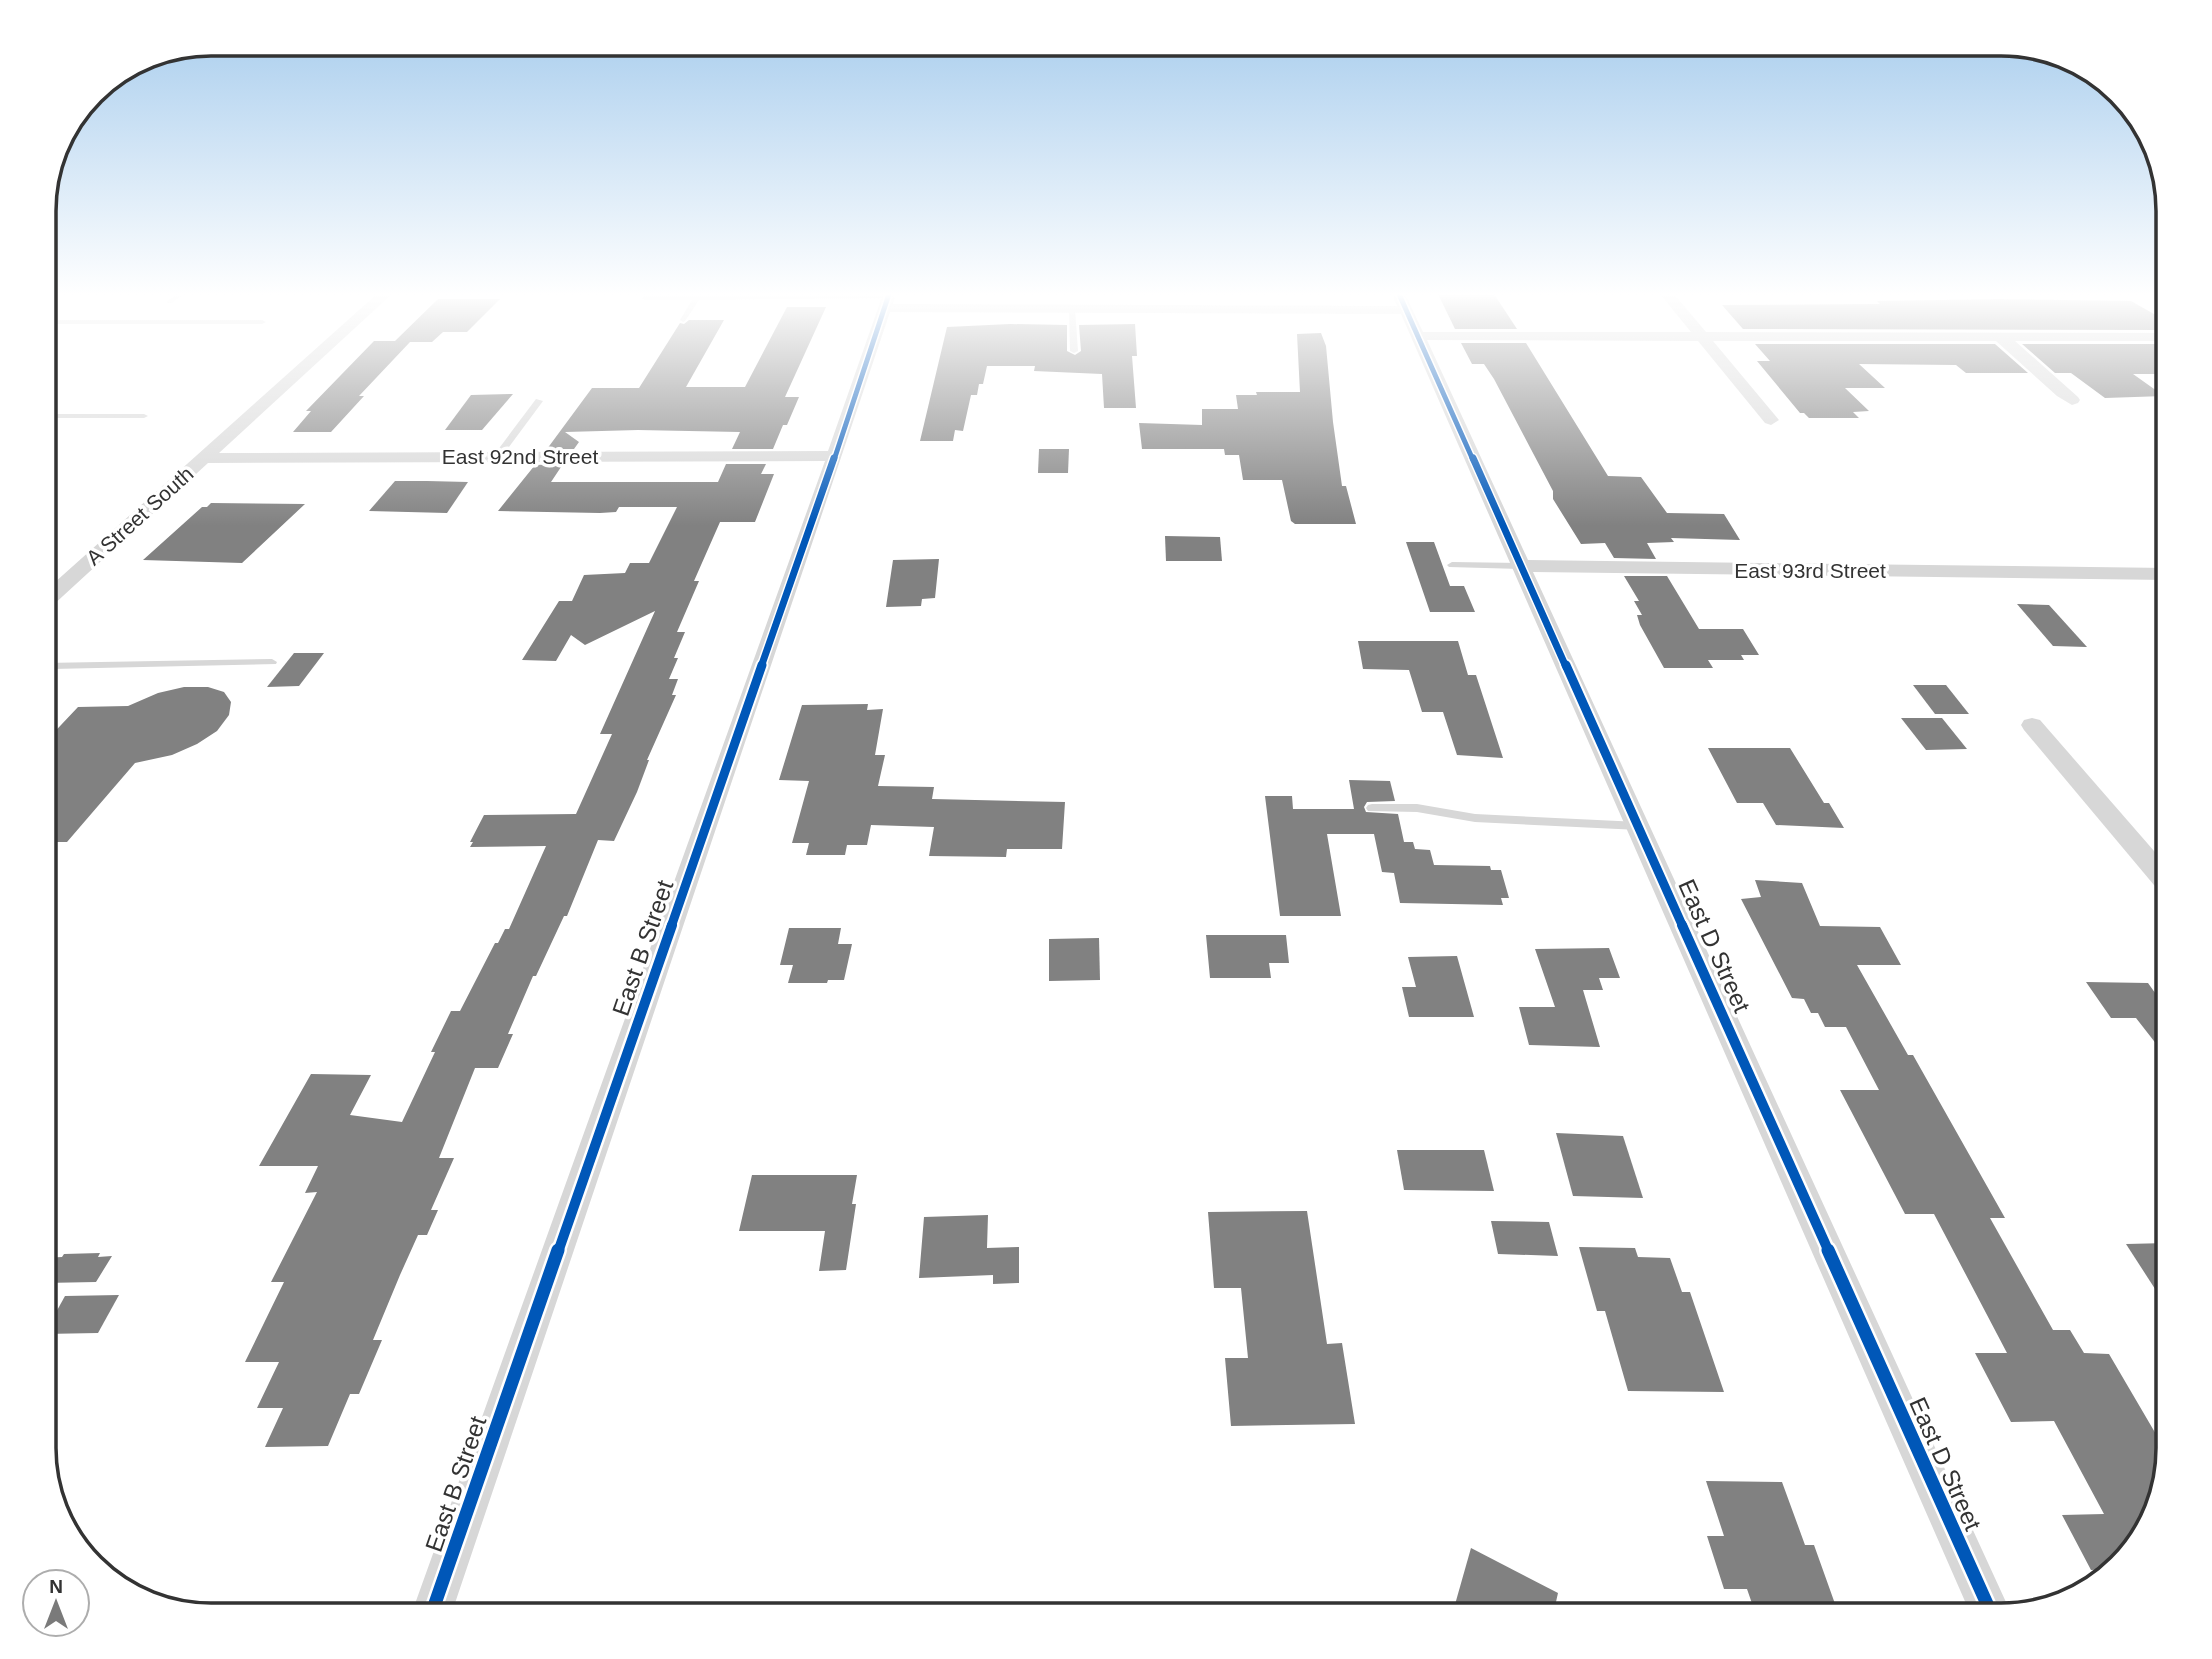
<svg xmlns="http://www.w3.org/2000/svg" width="2212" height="1659" font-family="Helvetica,sans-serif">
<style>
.building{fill:#818181}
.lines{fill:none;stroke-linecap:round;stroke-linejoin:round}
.service{fill:#d7d7d7;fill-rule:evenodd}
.minor{fill:#d7d7d7;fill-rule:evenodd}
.cycleway-far4-casing{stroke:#fff;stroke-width:8}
.cycleway-far3-casing{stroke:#fff;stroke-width:10}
.cycleway-far2-casing{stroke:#fff;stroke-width:13}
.cycleway-far1-casing{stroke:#fff;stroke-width:15}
.cycleway-casing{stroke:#fff;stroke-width:18}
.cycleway-far4{stroke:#0057b8;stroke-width:5}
.cycleway-far3{stroke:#0057b8;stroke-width:7}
.cycleway-far2{stroke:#0057b8;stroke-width:9}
.cycleway-far1{stroke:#0057b8;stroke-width:10}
.cycleway{stroke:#0057b8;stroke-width:13}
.labels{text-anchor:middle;stroke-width:7;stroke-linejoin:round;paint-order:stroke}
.far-street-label{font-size:21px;fill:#333;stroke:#fff}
.street-label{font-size:24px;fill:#333;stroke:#fff}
.rim{fill:none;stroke:#333;stroke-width:3.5}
</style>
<rect width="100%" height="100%" fill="#fff"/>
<g class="building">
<path d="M1438,294h56l23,35h-62z"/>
<path d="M438,299h62l-33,33h-24l-11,10h-22l-51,54h5l-33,36h-38l18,-21h-5l68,-70h21z"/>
<path d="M1999,299l132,2 37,21v8l-425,-1 -21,-24 155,-1h3l-3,-3z"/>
<path d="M787,307h39l-41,90h14l-12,28h-4l-10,24h-41l8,-17 -102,-2 -73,2 14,10 -5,7h-27l45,-61h47l41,-65 4,1 5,-4h35l-38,67h59z"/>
<path d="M1010,324l57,1v26l8,4 6,-4 -2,-26 56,-1 2,32h-5l4,52h-32l-2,-34 -68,-3 1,-5h-48l-4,18h-4l-2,11h-6l-8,36 -8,-1 -2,11h-33l27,-114z"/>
<path d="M1321,333l5,13 7,76 9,64h4l10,38h-61l-4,-3 -9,-41h-39l-4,-25h-14l-1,-6h-82l-3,-26 63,2v-16h36l-2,-14h21l-1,-3h44l-3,-58z"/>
<path d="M1461,343h65l82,133 33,1 26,36 57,1 16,26 -69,-2 3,4 -27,1 9,16 -42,-1 -9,-15 -24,1 -28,-45v-8l-59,-112 -10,-15h-12z"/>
<path d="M1755,344h240l33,29h-62l-10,-8 -97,-1 26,24h-40l24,23 -16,1 6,6h-50l-5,-5h-4l-43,-52h13z"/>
<path d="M2022,344h146v30h-35l31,22 -59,2 -34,-25h-16z"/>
<path d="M513,394l-31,36h-37l26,-35z"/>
<path d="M1039,449h30l-1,24h-30z"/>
<path d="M563,464l-12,18h167l8,-18h40l-5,10h13l-19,48h-35l-26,59h5l-22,51h8l-11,26h4l-9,21h9l-6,16h4l-29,65h2l-12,32 -23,49 -16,-1 -31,76h-3l-28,60h-3l-25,58h5l-15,34h-23l-36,90h15l-23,52h7l-11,25h-9l-18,40 -27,65h9l-23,54h-9l-22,52 -63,1 18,-39h-26l22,-46h-34l39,-80h-13l46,-90 -12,1 13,-27h-59l52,-92 60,1 -21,40 52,7 33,-70h-4l20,-41h9l35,-68h3l7,-14h4l37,-83 -76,1 3,-5h-3l14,-27 92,-1 36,-80h-12l55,-123 -70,34 -14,-10 -15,26 -34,-1 37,-59h13l12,-26 41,-2 5,-10h19l28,-56h-58l-3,5 -16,1 -102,-2 37,-46z"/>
<path d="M395,481h32l41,1 -21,31 -78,-2z"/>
<path d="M211,503l94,1 -63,59 -99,-3 59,-53h5z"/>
<path d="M1165,536l55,1 2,24h-56z"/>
<path d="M1406,542h28l16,44h14l11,26h-45z"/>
<path d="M939,559l-4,39 -13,1 -1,7 -35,1 7,-47z"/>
<path d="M1624,576h43l32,53h44l16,26h-18l3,5h-36l5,8h-49l-24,-43 -3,-10h5l-8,-14h5z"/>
<path d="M2017,604l32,1 38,42 -34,-1z"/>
<path d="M1358,641h100l10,34h8l27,83 -46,-3 -14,-43h-21l-13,-42 -46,-1z"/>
<path d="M294,653h30l-25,33 -32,1z"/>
<path d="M1913,685h33l23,29h-34z"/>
<path d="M184,687h24l16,5 7,10 -2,13 -12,16 -20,13 -25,11 -37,8 -68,79h-23v-99l34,-36 50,-1 30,-13z"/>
<path d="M868,704l-1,6 16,-1 -8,46h10l-7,31 56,1 -2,12 133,3 -3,47h-55l-1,8 -77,-1 5,-29 -63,-2 -4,20h-20l-2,10h-39l3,-12h-17l17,-62 -30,-1 23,-75z"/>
<path d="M1901,718h41l25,31 -41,1z"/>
<path d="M1708,748h82l34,55h5l15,25 -68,-3 -13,-22h-26z"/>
<path d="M1349,780l41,1 5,20 -28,1 -3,5 2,5 32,2 6,28h9l2,7 15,1 4,15 56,1 1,4h10l8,28h-8l2,7 -103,-2 -6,-30 -12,-1 -8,-38h-47l14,82h-61l-15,-120h27l1,13h61z"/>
<path d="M1755,880l47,3 18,43 60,1 21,38h-44l51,90h5l92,163h-15l63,112h17l14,23 25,1 58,99 -8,49 -26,48 -23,19 -19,1 -29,-55 42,-1 -50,-93 -43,1 -36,-69h32l-73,-139h-29l-65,-124h39l-33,-63h-21l-7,-14h-7l-7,-14 -12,-1 -51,-99 20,-2z"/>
<path d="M789,928h52l-3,16h14l-8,36h-16l-1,3h-39l5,-18h-13z"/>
<path d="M1206,935h80l3,28h-20l2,15h-61z"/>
<path d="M1099,938l1,42 -51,1v-42z"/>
<path d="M1609,948l11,30h-21l4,12h-20l17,57 -71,-2 -10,-38h36l-20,-58z"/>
<path d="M1457,956l17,61h-65l-7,-30h14l-8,-30z"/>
<path d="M2086,982l62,1 20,28v48l-32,-41h-25z"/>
<path d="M1556,1133l67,3 20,62 -70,-2z"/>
<path d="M1397,1150h87l10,41 -90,-1z"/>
<path d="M752,1175h105l-5,29h4l-10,66 -27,1 6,-40h-86z"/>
<path d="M1307,1211l20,133 15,-1 13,81 -124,2 -6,-68h23l-7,-70h-27l-6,-76z"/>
<path d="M988,1215l-1,33 32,-1v36l-26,1v-9l-74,3 5,-61z"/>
<path d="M1491,1221l58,1 9,34 -60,-2z"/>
<path d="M2168,1243v66l-42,-65z"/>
<path d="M1579,1247l56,1 3,9 32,1 12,34h8l34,100 -96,-1 -23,-80h-8z"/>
<path d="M100,1253l-2,4 14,-1 -16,26 -52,1v-25l18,-1 2,-3z"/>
<path d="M119,1295l-21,38 -54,1 21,-38z"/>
<path d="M1706,1481l76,1 23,63h9l25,70h-83l-9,-26h-23l-17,-53h17z"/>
<path d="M1471,1548l87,45 -5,22h-101z"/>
</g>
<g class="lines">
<g class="service">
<path d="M178,294h7l-14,9h-4v-2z"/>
<path d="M888,295l2,1v2l-191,2 -14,21 -2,1 -3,-2 12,-20h-47l-3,-2 3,-2z"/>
<path d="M1072,307l3,2 3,42 -4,2 -4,-2 -1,-42z"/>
<path d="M44,320h218l4,2 -4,2h-218z"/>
<path d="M536,399l7,2 -43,58h-6v-4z"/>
<path d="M44,414h100l4,2 -4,2h-100z"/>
<path d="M1452,562l69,1 5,3 -5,3 -72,-2 -2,-2z"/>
<path d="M272,659l5,3 -1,2 -224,5 3,12 -7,8 -4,1v-27z"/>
<path d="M1372,804h45l58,10 164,8 6,4 -6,4 -164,-8 -58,-10 -49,-1 -2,-3 2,-3z"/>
</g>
<g class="minor">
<path d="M377,294h15l-173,159 609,-2 55,-157h12l-2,10 504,2 -5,-12h13l18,38h268l-31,-38h14l32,38 462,1v8h-153l63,56 2,3 -2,3 -6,2 -15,-9 -61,-55h-283l66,79 -8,5 -6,-2 -67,-82 -271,-1 101,220 640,8v12l-635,-8 478,1041 -40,2 -570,-1301 -511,-2 -439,1303h-40l414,-1154 -617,2 -157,144 -7,2v-17z"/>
<path d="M2032,718l8,2 128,147v26l-9,-2 -135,-161 -3,-5 3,-5z"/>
</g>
<defs>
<g id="cycleway-far4">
<path d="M1399,294l74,166"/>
<path d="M834,460l55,-166"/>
</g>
<g id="cycleway-far3">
<path d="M1473,458l93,209"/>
<path d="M761,667l73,-209"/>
</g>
<g id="cycleway-far2">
<path d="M1566,665l117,262"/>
<path d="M671,927l91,-262"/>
</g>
<g id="cycleway-far1">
<path d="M1682,925l147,327"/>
<path d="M558,1252l114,-327"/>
</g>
<g id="cycleway">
<path d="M1828,1250l164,365"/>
<path d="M431,1615l127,-365"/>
</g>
</defs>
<use href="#cycleway-far4" class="cycleway-far4-casing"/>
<use href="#cycleway-far3" class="cycleway-far3-casing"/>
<use href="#cycleway-far2" class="cycleway-far2-casing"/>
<use href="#cycleway-far1" class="cycleway-far1-casing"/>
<use href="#cycleway" class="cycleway-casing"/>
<use href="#cycleway-far4" class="cycleway-far4"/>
<use href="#cycleway-far3" class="cycleway-far3"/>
<use href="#cycleway-far2" class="cycleway-far2"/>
<use href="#cycleway-far1" class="cycleway-far1"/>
<use href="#cycleway" class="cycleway"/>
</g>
<linearGradient id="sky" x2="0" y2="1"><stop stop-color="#a3caec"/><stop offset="0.56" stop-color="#fff"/><stop offset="1" stop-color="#fff" stop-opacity="0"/></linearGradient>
<rect width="2212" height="526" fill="url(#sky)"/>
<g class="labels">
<g class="far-street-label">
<text x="520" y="464">East 92nd Street</text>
<text transform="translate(140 516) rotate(-42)" y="7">A Street South</text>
<text x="1810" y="578">East 93rd Street</text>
</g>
<g class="street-label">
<text transform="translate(1714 946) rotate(66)" y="8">East D Street</text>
<text transform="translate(643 948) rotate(-71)" y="8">East B Street</text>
<text transform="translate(1945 1464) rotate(66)" y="8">East D Street</text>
<text transform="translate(456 1484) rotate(-71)" y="8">East B Street</text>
</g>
</g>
<path d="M0 0H2212V1659H0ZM211 56H2001A155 155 0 0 1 2156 211V1448A155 155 0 0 1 2001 1603H211A155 155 0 0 1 56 1448V211A155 155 0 0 1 211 56Z" fill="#fff" fill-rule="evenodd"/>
<path class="rim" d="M211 56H2001A155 155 0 0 1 2156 211V1448A155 155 0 0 1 2001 1603H211A155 155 0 0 1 56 1448V211A155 155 0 0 1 211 56Z"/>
<g transform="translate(56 1603)"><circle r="33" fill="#ffffff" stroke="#adadad" stroke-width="2"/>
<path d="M0-5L12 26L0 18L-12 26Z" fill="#7a7a7a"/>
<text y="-10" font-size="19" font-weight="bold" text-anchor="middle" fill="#333333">N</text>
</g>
</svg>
